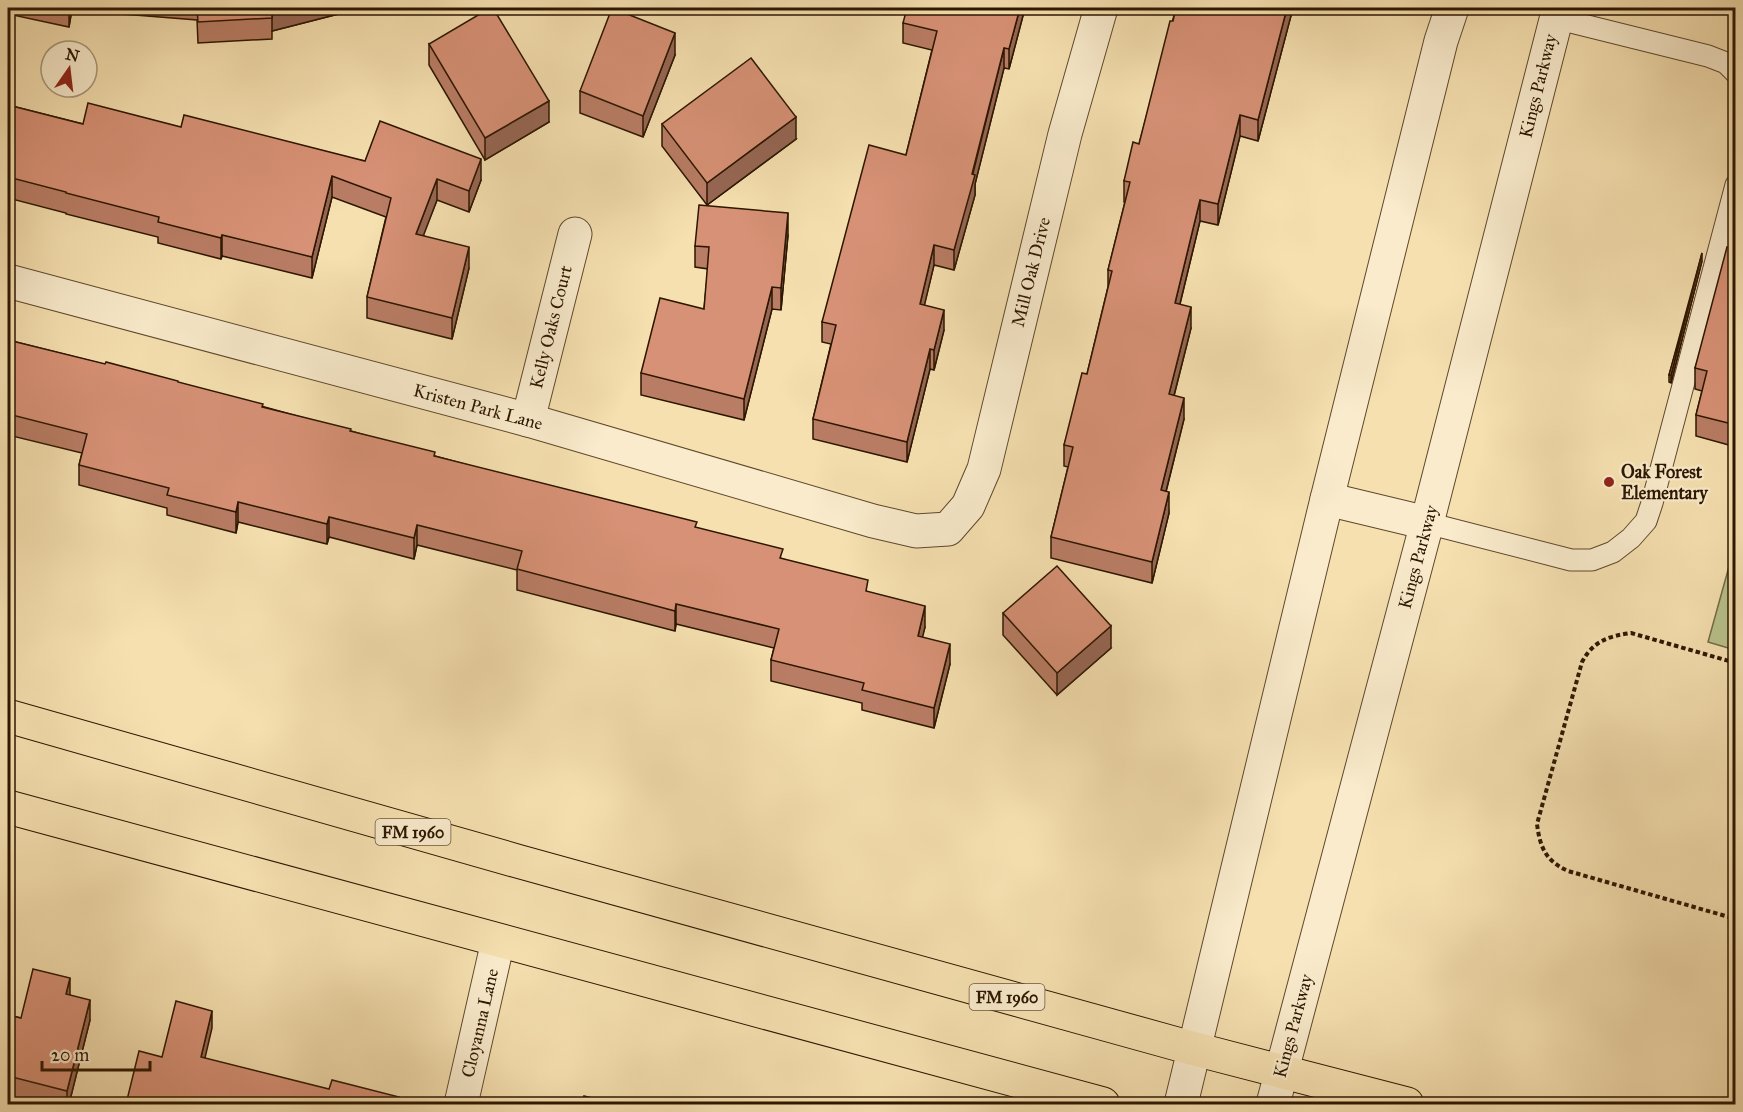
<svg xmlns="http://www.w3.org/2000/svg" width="1743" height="1112" font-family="'IM FELL Great Primer',serif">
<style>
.green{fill:#b9c38d;stroke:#726c46;stroke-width:1.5}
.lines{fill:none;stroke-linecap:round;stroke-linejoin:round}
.service-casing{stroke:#5e482c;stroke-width:23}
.minor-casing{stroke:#5e482c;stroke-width:35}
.tertiary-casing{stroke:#5e482c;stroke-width:35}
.primary-casing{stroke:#2c1600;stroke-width:35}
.path{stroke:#2c1600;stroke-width:4;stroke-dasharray:4.5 3;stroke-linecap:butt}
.service{stroke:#f9ebcc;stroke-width:21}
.minor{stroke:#f9ebcc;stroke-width:33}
.tertiary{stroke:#f9ebcc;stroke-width:33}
.primary{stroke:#f6e0b0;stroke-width:33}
.wall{fill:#b97d65;stroke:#2c1600;stroke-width:1.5}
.shaded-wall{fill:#966653;stroke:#2c1600;stroke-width:1.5}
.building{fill:#d79176;stroke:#2c1600;stroke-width:1.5}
.poi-dot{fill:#8f2418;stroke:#f9ebcc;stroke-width:2}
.labels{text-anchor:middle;stroke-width:4.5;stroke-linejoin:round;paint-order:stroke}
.shield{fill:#f9ebcc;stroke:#6a563d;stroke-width:1.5}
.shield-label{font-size:16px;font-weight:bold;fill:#2c1600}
.street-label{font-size:18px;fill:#2c1600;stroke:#f9ebcc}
.poi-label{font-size:18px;font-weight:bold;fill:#2c1600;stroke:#f9ebcc;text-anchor:start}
</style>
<rect width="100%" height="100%" fill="#f6e0b0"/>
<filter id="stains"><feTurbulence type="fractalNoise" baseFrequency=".00333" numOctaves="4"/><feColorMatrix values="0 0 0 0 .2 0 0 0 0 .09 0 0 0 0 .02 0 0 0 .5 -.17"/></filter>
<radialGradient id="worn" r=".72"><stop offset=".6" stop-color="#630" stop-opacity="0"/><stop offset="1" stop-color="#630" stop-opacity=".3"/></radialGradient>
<path class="green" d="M1735,545v105l-27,-8z"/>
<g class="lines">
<defs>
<g id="service">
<path d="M1555,18l153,38 18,7 10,10"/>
<path d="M1427,523l144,37h21l21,-8 18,-14 15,-17 6,-18 84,-318"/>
</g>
<g id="minor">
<path d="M8,281l520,139 345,101 43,10 32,-2 20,-23 16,-37 81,-335 36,-126"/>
<path d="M528,420l47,-186"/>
<path d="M461,1104l37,-163"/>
</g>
<g id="tertiary">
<path d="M1327,499l100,24"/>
<path d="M1181,1104l146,-605 114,-458 11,-33"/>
<path d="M1273,1104l154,-581 132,-515"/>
</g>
<g id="primary">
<path d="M8,716l509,145 678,188 212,55"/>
<path d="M8,807l1095,297"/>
</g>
</defs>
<use href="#service" class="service-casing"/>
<use href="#minor" class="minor-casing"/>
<use href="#tertiary" class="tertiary-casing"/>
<use href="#primary" class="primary-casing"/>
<path class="path" d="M1736,663l-105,-30c-22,3 -38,8 -49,29l-45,162c3,24 9,37 31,47l168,48"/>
<use href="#service" class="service"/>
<use href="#minor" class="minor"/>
<use href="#tertiary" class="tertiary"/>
<use href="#primary" class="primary"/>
</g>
<g class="wall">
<path d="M8,8h354l-90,23v8l-74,4 -1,-23 -125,-10 -3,17 -61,-13z"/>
<path d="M1025,8l-16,61 -5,-1 -29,116v11l-21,75 -20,-5 -10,40 20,25 -10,40 -4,-1 -23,93 -94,-23v-20l18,-75 -9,-2v-20l84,-167 26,-105 -29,-7v-20z"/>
<path d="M1176,8h117l-35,133 -18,-5 -22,89 -18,-4 -20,83 11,24 -17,68 10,23 -18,73 3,21 -17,70 -101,-25v-21l17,-70 -4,-1v-21l23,-71 21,-87v-17l17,-68h-1v-21l15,-37z"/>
<path d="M429,44l120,78 -64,38 -56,-95z"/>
<path d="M675,55l-32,82 -63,-24v-22z"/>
<path d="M8,105l75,19 98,3 184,34 116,19 -12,32 -32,-12 -14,35 46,33 -17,71 -85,-21v-21l19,-80 -54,-20 -20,81 -90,-22 -1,3 -63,-16v-6l-92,-23v-1l-58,-15z"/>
<path d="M662,124l134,15 -89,66 -45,-59z"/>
<path d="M788,235l-7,75 -9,-1 -28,111 -103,-25v-22l63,-64 4,-40 -13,-2v-21z"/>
<path d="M1736,249v198l-40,-11v-21l6,-24 -7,-2v-21z"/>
<path d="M1702,261l-31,122 -2,-1v-7z"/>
<path d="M8,340l170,43 173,48 84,25 262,72 86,31 85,33 57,35 -3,10 28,27 -16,64 -72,-18v-7l-91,-22v-21l3,-12 -98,-24 -1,7 -158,-41v-20l-100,-25 -3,14 -85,-22 -2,7 -89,-22 -2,11 -69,-18v-7l-88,-23v-20l3,-12 -74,-18z"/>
<path d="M1003,613l108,35 -54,47 -54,-60z"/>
<path d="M70,995l20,25 -21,84h-28l-33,-8v-81l13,3z"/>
</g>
<g class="shaded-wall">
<path d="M69,8h3l-3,19z"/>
<path d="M282,8h80l-90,23v-21z"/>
<path d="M1020,8h5l-16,61v-20z"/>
<path d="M1287,8h6l-35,133v-21z"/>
<path d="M675,33v22l-32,82v-21z"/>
<path d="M1004,48v20l-29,116v11l-21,75v-20z"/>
<path d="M549,101v21l-64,38v-22z"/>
<path d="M1240,115v21l-22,89v-21z"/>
<path d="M796,117v22l-89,66v-22z"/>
<path d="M481,159v21l-12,32v-21z"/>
<path d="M332,176v21l-20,81v-21z"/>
<path d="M437,179v21l-21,55v-21z"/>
<path d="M1200,200v21l-25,103v-21z"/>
<path d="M788,213v22l-7,75v-22z"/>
<path d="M222,235v21l-1,3v-21z"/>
<path d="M934,245v20l-14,59v-20z"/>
<path d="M469,247v21l-17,71v-21z"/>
<path d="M1702,253v8l-31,122v-8z"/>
<path d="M772,287v22l-28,111v-21z"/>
<path d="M1191,307v21l-22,87v-21z"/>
<path d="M944,310v20l-10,40v-20z"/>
<path d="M930,349v20l-23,93v-20z"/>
<path d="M1184,398v21l-23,92v-21z"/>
<path d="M1169,492v21l-17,70v-21z"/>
<path d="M238,502v20l-2,11v-21z"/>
<path d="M329,517v20l-2,7v-20z"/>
<path d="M417,525v20l-3,14v-21z"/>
<path d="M676,604v20l-1,7v-20z"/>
<path d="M925,606v21l-7,29v-20z"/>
<path d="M1111,626v22l-54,47v-22z"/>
<path d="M950,644v20l-16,64v-20z"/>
<path d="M70,978v20l-4,-4z"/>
<path d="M90,1000v20l-21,84h-2v-13z"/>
<path d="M212,1011v17l-11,47v-18z"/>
</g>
<g class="building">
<path d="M197,8h85l-10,2v8l-74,4z"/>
<path d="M490,8h3l56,93 -64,37 -56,-94z"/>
<path d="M612,8l63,25 -32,83 -63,-25z"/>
<path d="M907,8h113l-11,41 -5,-1 -32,126 3,1 -21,75 -20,-5 -14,59 24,6 -10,40 -4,-1 -23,93 -94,-23 23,-94 -14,-3 47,-177 37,10 31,-124 -34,-8z"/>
<path d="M1176,8h111l-29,112 -18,-5 -22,89 -18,-4 -25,103 16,4 -22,87 15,4 -23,92 8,2 -17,70 -101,-25 22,-90 -9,-2 18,-72 5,1 25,-103 -4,-1 22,-88 -6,-1 9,-39 6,2 31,-123h3z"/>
<path d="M751,58l45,59 -89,66 -45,-59z"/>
<path d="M88,103l93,24 3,-12 181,46 15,-40 101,38 -12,32 -32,-12 -21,55 53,13 -17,71 -85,-21 24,-99 -59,-22 -20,81 -90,-22 -1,3 -63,-16 1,-5 -93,-24v-1l-58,-15v-72l75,19z"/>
<path d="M699,205l89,8 -7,75 -9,-1 -28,112 -103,-26 19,-75 44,11 5,-62 -14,-1z"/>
<path d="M1727,247l9,2v176l-40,-10 11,-44 -12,-3z"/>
<path d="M1702,253l-31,122h-2z"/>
<path d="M8,340l97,24 1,-2 72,19v1l85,22 -1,3 89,22 -1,2 85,21 -1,4 263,66 -2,5 88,22 -3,9 88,22 -2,11 59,15 -7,30 32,8 -16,64 -72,-18 2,-7 -93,-23 8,-31 -103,-25 -1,7 -158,-42 5,-18 -105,-26 -3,13 -85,-21 -2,7 -89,-22 -2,10 -69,-17 2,-7 -90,-23 8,-31 -79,-20z"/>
<path d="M1057,566l54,60 -54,47 -54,-60z"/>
<path d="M33,969l37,9 -4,16 24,6 -23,91 -59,-15v-61l13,3z"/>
<path d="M176,1001l36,10 -11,46 128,32 3,-9 67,17 -2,7h-271l13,-53 23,6z"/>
<path d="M584,1096l32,8h-34z"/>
</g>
<circle class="poi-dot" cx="1609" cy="482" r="6"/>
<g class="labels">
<g class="shield">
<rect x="375.5" y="819" width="75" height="26" rx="4.5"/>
<rect x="969.5" y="984" width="75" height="26" rx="4.5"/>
</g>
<g class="shield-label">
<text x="413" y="838">FM 1960</text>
<text x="1007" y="1003">FM 1960</text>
</g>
<g class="street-label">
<text transform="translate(1538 86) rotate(-76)" y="6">Kings Parkway</text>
<text transform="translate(1031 272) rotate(-76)" y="6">Mill Oak Drive</text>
<text transform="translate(551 327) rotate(-76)" y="6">Kelly Oaks Court</text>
<text transform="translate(478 407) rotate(15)" y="6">Kristen Park Lane</text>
<text transform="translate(1418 557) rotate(-75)" y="6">Kings Parkway</text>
<text transform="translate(480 1023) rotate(-77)" y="6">Cloyanna Lane</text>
<text transform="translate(1293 1026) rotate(-75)" y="6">Kings Parkway</text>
</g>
<g class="poi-label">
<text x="1621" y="478">Oak Forest<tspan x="1621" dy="21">Elementary</tspan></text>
</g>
</g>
<rect width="1743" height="1112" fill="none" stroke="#f6e0b0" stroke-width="30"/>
<rect x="9" y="9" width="1725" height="1094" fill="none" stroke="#2c1600" stroke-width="3"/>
<rect x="15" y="15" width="1713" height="1082" fill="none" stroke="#2c1600" stroke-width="1.5"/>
<g transform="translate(69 69) rotate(14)"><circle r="28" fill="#f9ebcc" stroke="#a7967a" stroke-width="1.5"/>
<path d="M0-4.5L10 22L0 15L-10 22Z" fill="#8f2418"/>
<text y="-9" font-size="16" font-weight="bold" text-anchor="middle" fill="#2c1600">N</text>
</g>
<path d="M42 1061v9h108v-9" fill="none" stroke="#2c1600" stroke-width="3"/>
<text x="51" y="1061" font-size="18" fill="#2c1600" stroke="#f9ebcc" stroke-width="4.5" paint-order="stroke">20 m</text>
<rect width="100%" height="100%" filter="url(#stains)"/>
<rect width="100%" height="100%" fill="url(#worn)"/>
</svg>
